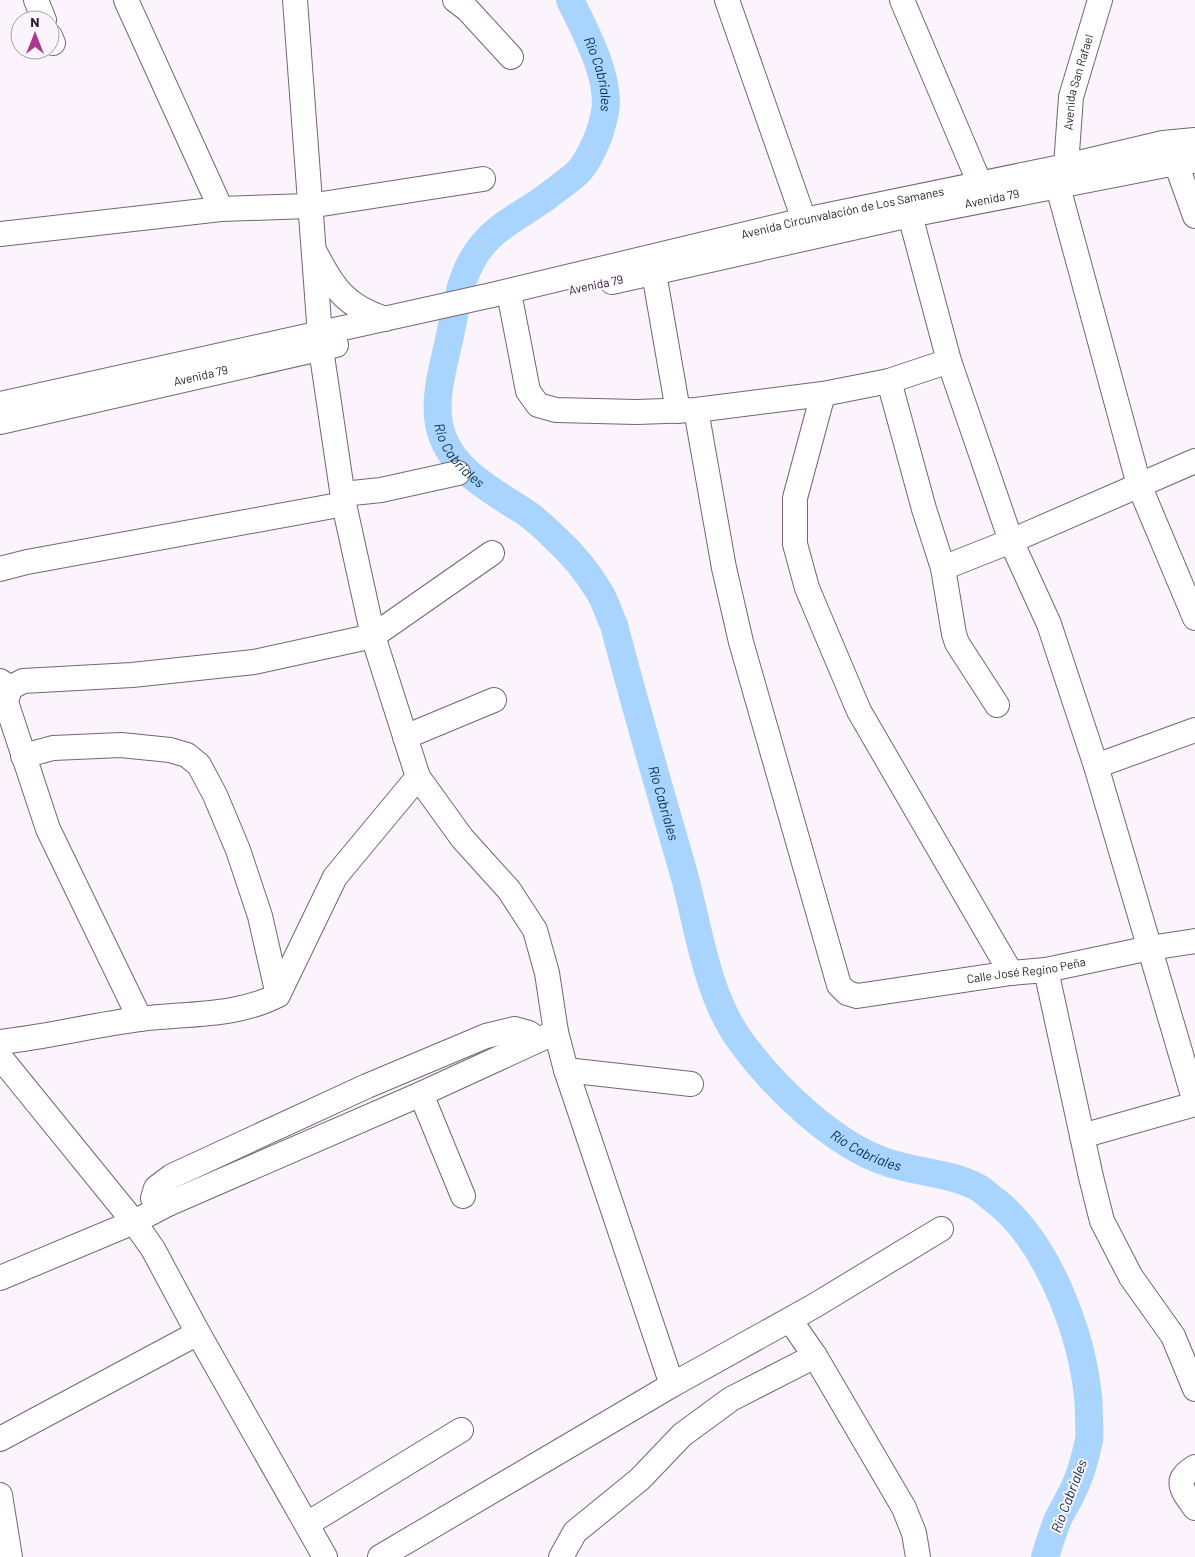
<svg xmlns="http://www.w3.org/2000/svg" width="1195" height="1557" font-family="Barlow,sans-serif">
<style>
.lines{fill:none;stroke-linecap:round;stroke-linejoin:round}
.river{stroke:#a8d4fd;stroke-width:28}
.minor-casing{stroke:#746576;stroke-width:26}
.minor{stroke:#fff;stroke-width:24}
.labels{text-anchor:middle;stroke-width:4;stroke-linejoin:round;paint-order:stroke}
.street-label{font-size:12px;fill:#261f27;stroke:#fcf4fd}
.water-label{font-size:14px;font-style:italic;fill:#052f4f;stroke:#fcf4fd}
</style>
<rect width="100%" height="100%" fill="#fcf4fd"/>
<g class="lines">
<path class="river" id="s1" d="M570,0c15,31 41,78 35,112 -2,10 -5,21 -9,30 -5,11 -11,24 -20,32 -10,9 -21,16 -31,24 -19,14 -43,25 -59,43 -26,28 -29,63 -37,99 -6,27 -15,57 -10,84 8,44 52,66 86,88 10,7 20,16 29,25 18,16 34,36 46,56 6,10 9,22 14,32 22,85 47,169 71,253 14,53 22,116 54,161 33,46 93,105 147,123 31,11 63,10 93,26 6,4 12,10 18,14 54,44 92,146 92,215 0,7 1,15 0,23 -3,14 -7,30 -13,44 -5,12 -12,23 -18,35 -5,12 -9,25 -13,38"/>
<defs>
<g id="minor">
<path d="M36,0l8,20"/>
<path d="M126,0l95,209"/>
<path d="M455,0l12,9 44,48"/>
<path d="M727,0l77,220"/>
<path d="M902,0l78,184"/>
<path d="M50,36l3,7"/>
<path d="M1176,163l19,53"/>
<path id="s2" d="M1066,166l5,-69 29,-97"/>
<path d="M1054,172l85,313 56,133"/>
<path d="M910,215l39,146 62,180 38,83 47,142 99,336"/>
<path d="M0,234l221,-25 88,-3 174,-27"/>
<path d="M316,254c18,35 30,52 69,65"/>
<path d="M654,273l24,138"/>
<path id="s3" d="M612,282l298,-67 266,-52 19,-2"/>
<path d="M511,303l17,88 10,14 18,5 80,2 60,-2 127,-16 66,-13 60,-20"/>
<path d="M889,381l35,128 19,59 11,66 3,9 40,62"/>
<path d="M823,394l-28,104v46l12,44 52,123 152,262"/>
<path id="s4" d="M0,404l492,-109 312,-75 262,-54 97,-23 32,-3"/>
<path id="s5" d="M696,410l28,158 17,74 98,343 8,8 10,3 154,-23 35,-3 104,-22 45,-7"/>
<path id="s6" d="M0,422l336,-77"/>
<path d="M343,494l38,-4 77,-17"/>
<path d="M943,568l68,-27 184,-80"/>
<path d="M0,569l27,-7 317,-58"/>
<path d="M0,681l10,7 -4,14 42,127 92,190"/>
<path d="M10,688l13,-7 109,-6 122,-13 119,-26 119,-83"/>
<path d="M405,737l89,-37"/>
<path d="M23,756l30,-8 68,-3 49,5 17,5 12,10 16,30 23,55 22,66 18,79"/>
<path d="M1096,766l99,-36"/>
<path d="M418,777l44,61 47,52 26,40 12,43 9,59 10,38 125,14"/>
<path d="M1046,970l45,207 11,44 29,56 42,59 22,53"/>
<path d="M0,1042c47,-5 93,-17 140,-23 45,-6 97,-2 138,-24l57,-118 83,-100 -45,-141 -29,-132 -23,-155 -26,-349"/>
<path d="M0,1057l134,165 19,27 45,84 127,224"/>
<path d="M566,1070l106,315"/>
<path d="M421,1094l42,102"/>
<path d="M1082,1136l113,-32"/>
<path d="M168,1204l-15,-6 3,-10 16,-12 195,-90 119,-50 29,-7 14,4 9,7"/>
<path d="M0,1278l134,-56 34,-18 253,-110 135,-62"/>
<path d="M790,1320l25,36 89,152 10,25 4,24"/>
<path d="M0,1439l198,-106"/>
<path d="M1195,1467c-3,2 -8,5 -10,8 -10,10 4,24 10,33"/>
<path d="M0,1495l10,62"/>
<path d="M307,1524l154,-94"/>
<path d="M380,1557l292,-172 142,-79 127,-77"/>
<path d="M561,1557l14,-25 65,-53 42,-44 49,-36 84,-43"/>
</g>
</defs>
<use href="#minor" class="minor-casing"/>
<use href="#minor" class="minor"/>
</g>
<g class="labels">
<g class="street-label">
<text dy="4" stroke="none"><textPath href="#s2" startOffset="85">Avenida San Rafael</textPath></text>
<text dy="4" stroke="none"><textPath href="#s3" startOffset="389">Avenida 79</textPath></text>
<text dy="4" stroke="none"><textPath href="#s4" startOffset="864">Avenida Circunvalación de Los Samanes</textPath></text>
<text transform="translate(596 285) rotate(-12)" y="4">Avenida 79</text>
<text dy="4" stroke="none"><textPath href="#s6" startOffset="206">Avenida 79</textPath></text>
<text dy="4" stroke="none"><textPath href="#s5" startOffset="786">Calle José Regino Peña</textPath></text>
</g>
<g class="water-label">
<text dy="5" stroke="none"><textPath href="#s1" startOffset="80">Río Cabriales</textPath></text>
<text dy="5" stroke="none"><textPath href="#s1" startOffset="531">Río Cabriales</textPath></text>
<text dy="5" stroke="none"><textPath href="#s1" startOffset="951">Río Cabriales</textPath></text>
<text dy="5" stroke="none"><textPath href="#s1" startOffset="1371">Río Cabriales</textPath></text>
<text transform="translate(1069 1496) rotate(-69)" y="5">Río Cabriales</text>
</g>
</g>
<g transform="translate(35 35)"><circle r="24" fill="#fcf4fd" stroke="#a69fa7"/>
<path d="M0-4L9 19L0 12L-9 19Z" fill="#af388e"/>
<text y="-8" font-size="14" font-weight="bold" text-anchor="middle" fill="#261f27">N</text>
</g>
</svg>
